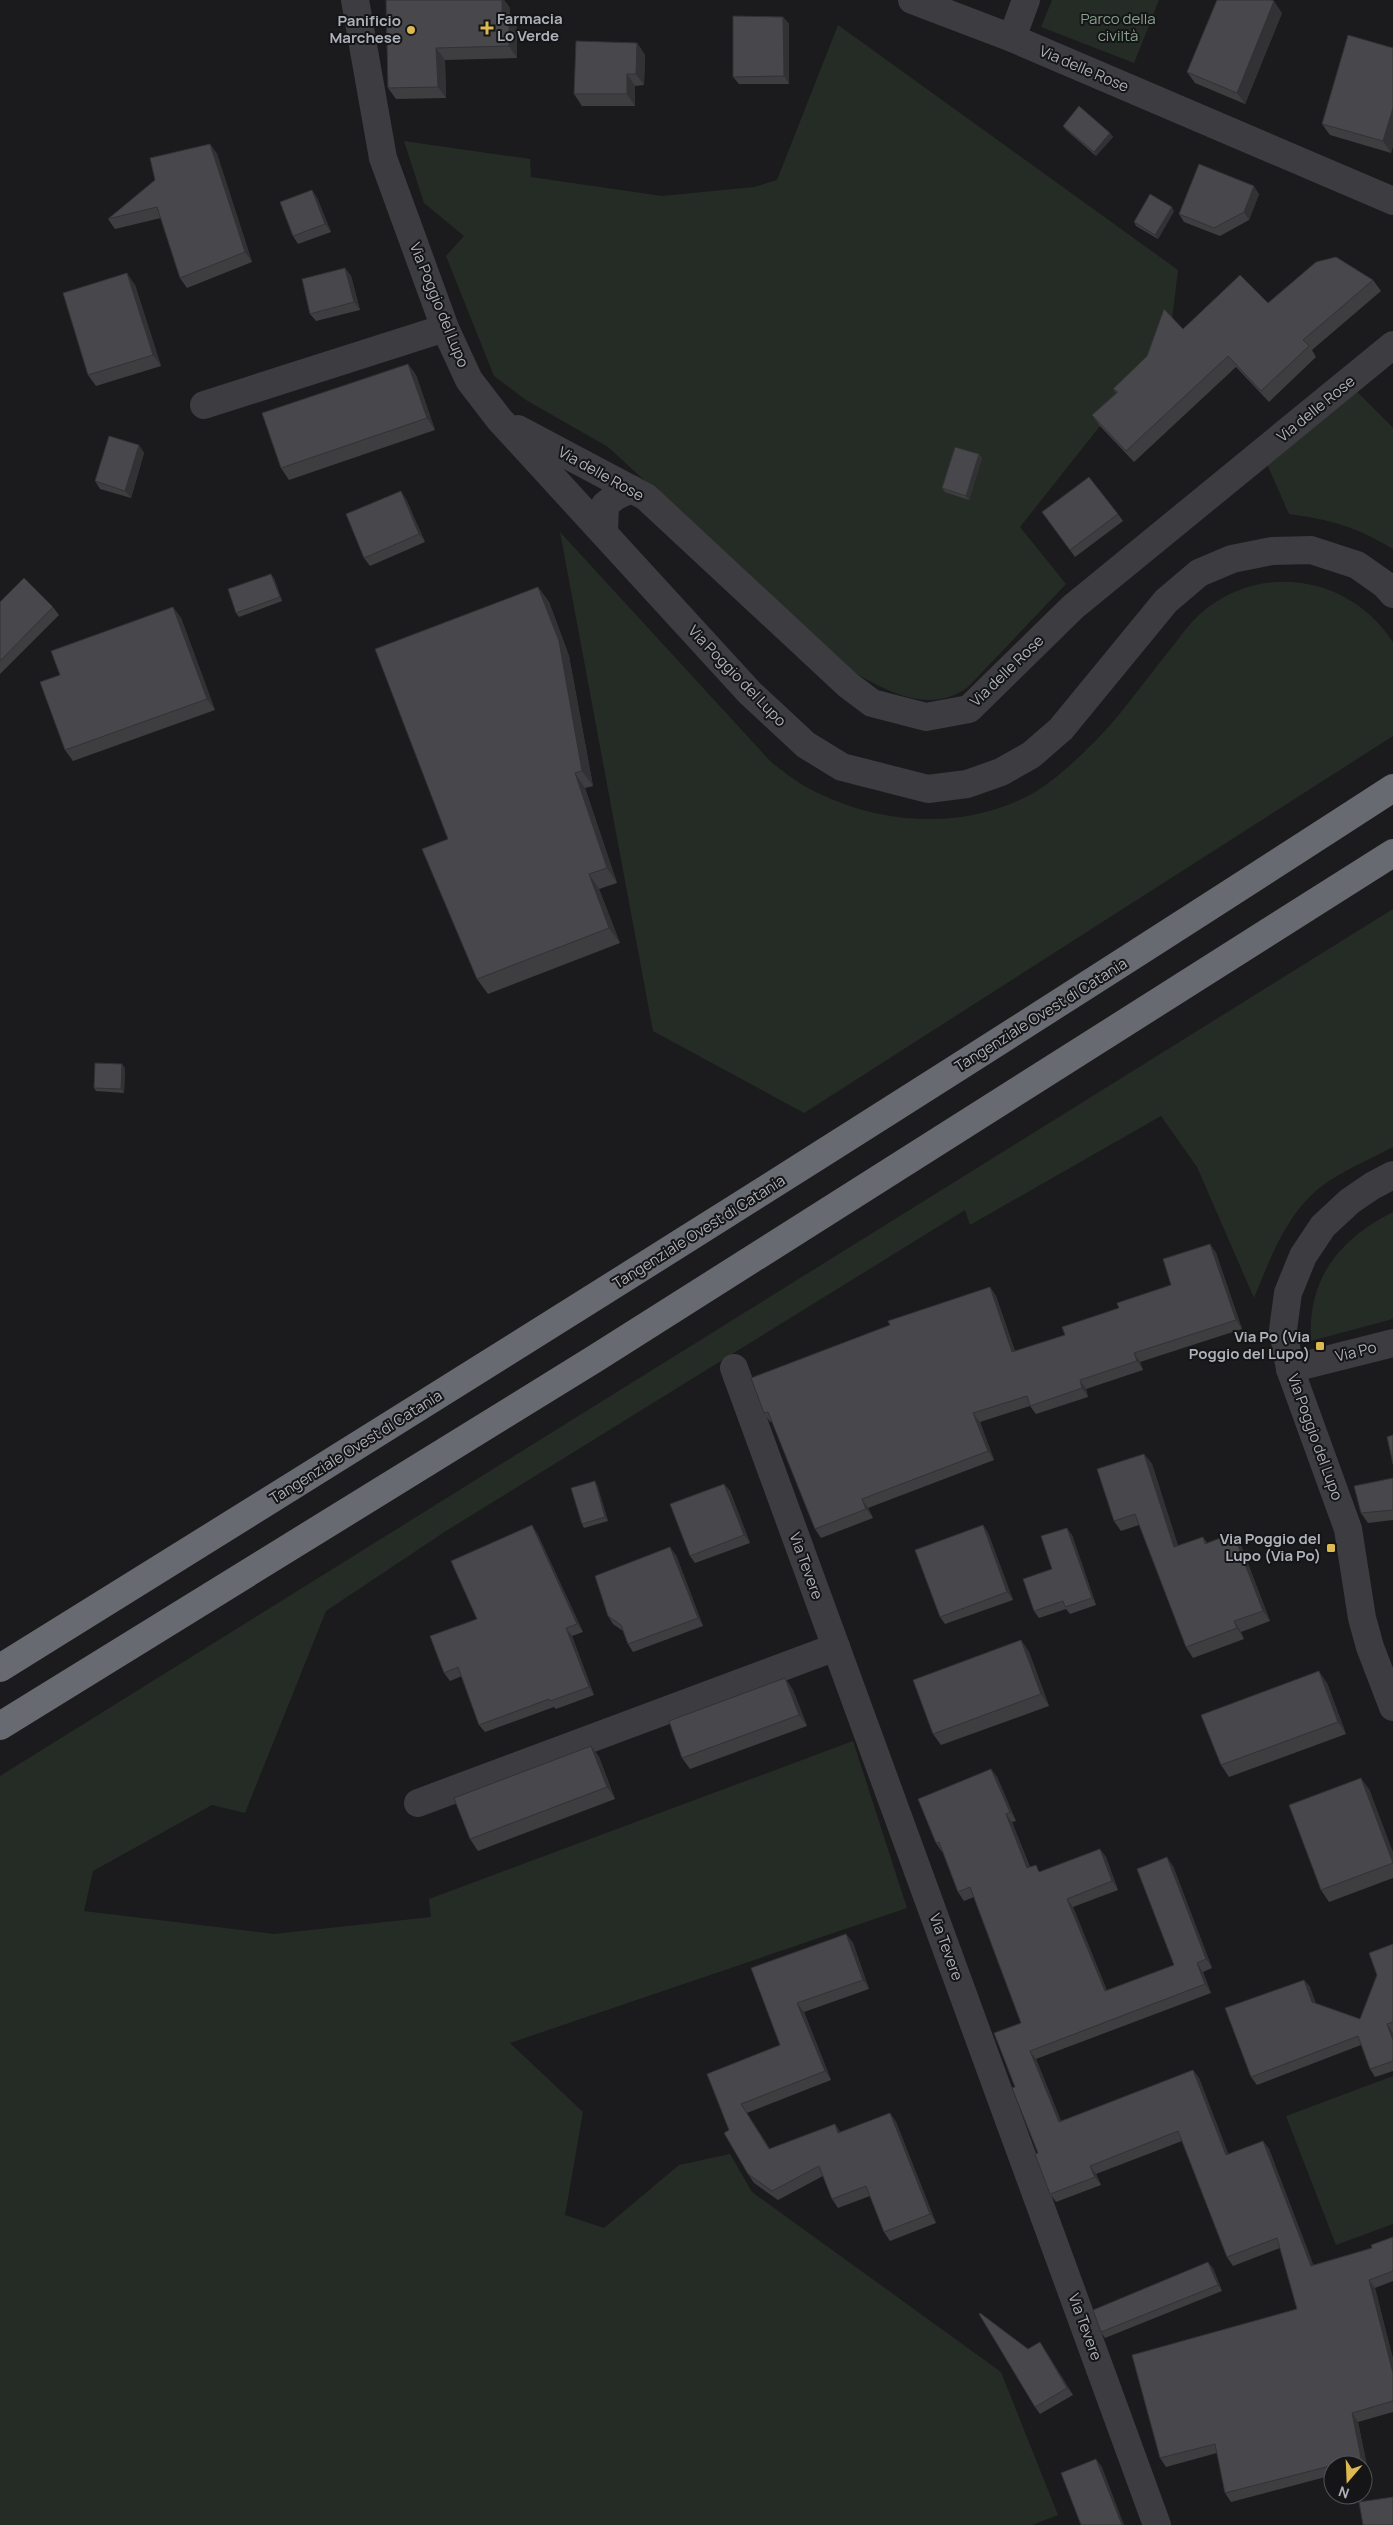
<svg xmlns="http://www.w3.org/2000/svg" width="1393" height="2525" font-family="Manrope,sans-serif">
<style>
.green{fill:#252c26}
.lines{fill:none;stroke-linecap:round;stroke-linejoin:round}
.minor{stroke:#3c3c41;stroke-width:28}
.highway{stroke:#686a71;stroke-width:28}
.wall{fill:#3e3e41}
.shaded-wall{fill:#323235}
.building{fill:#48484c;stroke:#323235}
.poi-dot{fill:#ddb951;stroke:#151517;stroke-width:2}
.labels{text-anchor:middle;stroke-width:4;stroke-linejoin:round;paint-order:stroke}
.poi-label{font-size:15px;font-weight:bold;fill:#aeb1ba;stroke:#151517;text-anchor:end}
.park-label{font-size:15px;fill:#88a38c;stroke:#151517}
.street-label{font-size:15px;fill:#aeb1ba;stroke:#151517}
</style>
<rect width="100%" height="100%" fill="#1b1a1c"/>
<g class="green">
<path d="M1052,0h107l-25,63 -93,-36z"/>
<path d="M838,25l340,245 -6,50 -47,83 -25,23 -80,101 46,57 -98,103c-38,28 -79,5 -115,-15l-245,-225 -82,-47 -32,-24 -48,-120 18,-20 -40,-33 -20,-62 126,18 1,18 131,19 92,-9 23,-7z"/>
<path d="M1355,390l38,38v121c-37,-22 -61,-29 -104,-35l-22,-50z"/>
<path d="M560,532l211,230c12,9 24,19 37,26 68,36 148,43 218,9 25,-12 57,-43 76,-63 25,-27 47,-59 71,-88 8,-11 17,-23 27,-32 59,-53 150,-39 193,28v94l-589,377 -151,-82z"/>
<path d="M1393,909v238c-21,11 -44,21 -64,34 -41,27 -57,74 -75,117l-57,-131 -36,-51 -191,109 -5,-15 -519,321 -120,80 -81,202 -33,-8 -119,66 -9,40 190,23 157,-17 -2,-18 424,-158 54,167 -397,135 73,69 -18,103 39,13 75,-63 51,-11 22,38 249,180 57,143 -26,10h-1032v-749z"/>
<path d="M1393,1212v107l-82,22c-4,-63 29,-102 82,-129z"/>
<path d="M1393,2076v148l-57,21 -50,-129z"/>
</g>
<g class="lines">
<g class="minor">
<path d="M355,0l28,158 62,170 24,52 30,39 251,274 56,52 36,22 86,22 39,-5 34,-12 30,-17 30,-26 105,-128 33,-28 33,-14 40,-8 39,-1 46,15 27,19 9,10"/>
<path d="M912,0l100,38 381,163"/>
<path d="M1012,38l14,-38"/>
<path d="M204,405l241,-77"/>
<path d="M518,429l128,68 202,188 24,18 54,14 43,-8 104,-102 320,-262"/>
<path d="M604,533l1,-28 11,-9 15,-7"/>
<path d="M1393,1175l-21,11 -22,15 -27,25 -20,30 -15,37 -5,37 7,39 58,160 14,89 8,29 23,60"/>
<path d="M734,1368l423,1157"/>
<path d="M1290,1369l103,-26"/>
<path d="M418,1803l418,-156"/>
</g>
<g class="highway">
<path d="M0,1668c467,-290 932,-581 1393,-880"/>
<path d="M0,1726l596,-368 797,-505"/>
</g>
</g>
<g class="wall">
<path d="M386,0h118l6,8v7l7,9v34l-72,2 1,38 -50,1 -8,-11z"/>
<path d="M1282,13l-37,91 -50,-21 -8,-11z"/>
<path d="M783,17l6,7v60h-50l-6,-7z"/>
<path d="M637,43l8,12 -1,30 -9,1v20h-53l-8,-12z"/>
<path d="M1393,48v98l-2,7 -61,-18 -8,-11z"/>
<path d="M1063,126l47,7 3,4 -17,19 -30,-26z"/>
<path d="M210,144l7,10 35,108 -65,26 -7,-10 -19,-60 -46,11 -7,-10z"/>
<path d="M312,190l5,8 14,34 -33,12 -5,-8z"/>
<path d="M1259,194l-10,26 -29,16 -36,-14 -5,-8z"/>
<path d="M1174,211l-16,28 -22,-13 -2,-4z"/>
<path d="M345,268l6,8 9,34 -44,11 -6,-7z"/>
<path d="M1373,280l8,11 -69,59 4,7 -47,45 -33,-35 -102,95 -34,-36 -8,-11 24,-22 -3,-4 70,-60 85,-26z"/>
<path d="M135,285l26,81 -65,20 -8,-11z"/>
<path d="M408,364l8,11 19,55 -146,50 -8,-12z"/>
<path d="M139,445l5,8 -13,45 -31,-9 -5,-8z"/>
<path d="M979,454l3,4 -13,42 -24,-8 -3,-4z"/>
<path d="M406,499l19,43 -55,24 -6,-8z"/>
<path d="M1042,512l76,2 5,7 -48,36z"/>
<path d="M274,578l8,23 -43,16 -3,-4z"/>
<path d="M538,587l11,15 20,54 24,130 -8,2 32,95 -18,6 21,54 -132,51 -11,-15 -29,-140z"/>
<path d="M0,602l53,5 6,8 -59,59z"/>
<path d="M173,607l8,11 34,92 -142,51 -8,-11 -5,-75z"/>
<path d="M125,1068l-1,25 -28,-2 -2,-3z"/>
<path d="M1210,1244l6,9 26,76 -102,33 3,8 -57,19 2,8 -52,17 -6,-8 -50,16 14,38 -126,48 5,10 -52,20 -6,-9 -43,-108 -2,1 -6,-9 226,-126 6,9 19,55 50,-16 54,-27 52,-23z"/>
<path d="M1144,1454l8,10 26,82 25,-9 4,6h33l30,78 -29,11 3,7 -51,19 -7,-11 -47,-122 -18,6 -7,-10z"/>
<path d="M1393,1478v42l-25,3 -7,-10z"/>
<path d="M724,1484l6,7 20,52 -55,20 -5,-7z"/>
<path d="M597,1485l11,36 -24,7 -2,-4z"/>
<path d="M983,1525l5,8 25,67 -68,24 -5,-7z"/>
<path d="M537,1533l46,99 -11,4 22,59 -38,14 -2,-2 -69,25 -6,-7 -17,-49 -12,5 -6,-8 33,-54z"/>
<path d="M1072,1535l24,70 -26,9 -4,-5 -27,9 -5,-7 18,-42z"/>
<path d="M676,1555l27,71 -70,26 -5,-8 -5,-13 -10,-7 -5,-8z"/>
<path d="M1021,1640l8,12 20,54 -108,39 -8,-11z"/>
<path d="M785,1678l8,12 14,36 -117,43 -8,-11z"/>
<path d="M1327,1683l19,51 -117,43 -8,-12z"/>
<path d="M591,1746l8,11 16,42 -137,52 -8,-12z"/>
<path d="M991,1769l6,8 19,44 -4,1 18,45 11,5 59,-23 6,8 12,33 -45,17 34,84 67,-26 -1,-99 39,102 -9,4 8,21 -175,66 25,62 132,-51 6,8 29,76 35,-13 6,8 44,116 59,-17 21,-11v44l-18,7 18,71v53l-35,10 9,44 -4,1v-2h-30v10l-102,27 -6,-9 -8,-40 -51,14 -6,-9 137,-149 -17,-61 -47,18 -6,-9 -45,-116 -86,33 5,11 -45,17 -6,-8 -12,-41 -23,-66 6,-64 -47,-126 -10,4 -6,-9 -15,-41 -1,1 -6,-9z"/>
<path d="M1369,1789l24,64v25l-64,24 -8,-12z"/>
<path d="M846,1934l7,9 16,46 -65,23 27,68 -84,33 23,36 65,-25 5,8 50,-19 6,9 40,101 -46,18 -6,-9 -14,-36 -32,12 -6,-9 -9,-23 -45,24 -24,-17 -6,-9 -41,-100 73,-29 -29,-77z"/>
<path d="M1393,1944v127l-18,6 -5,-8 -9,-24 -104,40 -6,-8 53,-97 6,7 5,16 45,16z"/>
<path d="M1213,2268l9,23 -117,47 -4,-6z"/>
<path d="M1028,2349l17,1 28,45 -33,19 -5,-7z"/>
</g>
<g class="shaded-wall">
<path d="M502,0h2l6,8v7l7,9v34l-8,-12 -7,-33z"/>
<path d="M1274,1l8,12 -37,91 -8,-11z"/>
<path d="M783,17l6,7v60l-5,-8z"/>
<path d="M637,43l8,12 -1,30 -8,-11z"/>
<path d="M436,48l9,12 1,38 -8,-11z"/>
<path d="M627,74l8,12v20l-8,-12z"/>
<path d="M1393,108v38l-2,7 -8,-12z"/>
<path d="M1110,133l3,4 -17,19 -2,-4z"/>
<path d="M210,144l7,10 35,108 -7,-10z"/>
<path d="M1254,186l5,8 -10,26 -5,-8z"/>
<path d="M312,190l5,8 14,34 -6,-8z"/>
<path d="M1172,207l2,4 -16,28 -3,-4z"/>
<path d="M345,268l6,8 9,34 -6,-8z"/>
<path d="M127,273l8,12 26,81 -8,-11z"/>
<path d="M408,364l8,11 19,55 -8,-12z"/>
<path d="M139,445l5,8 -13,45 -6,-7z"/>
<path d="M979,454l3,4 -13,42 -3,-4z"/>
<path d="M401,491l5,8 19,43 -6,-8z"/>
<path d="M271,574l3,4 8,23 -2,-4z"/>
<path d="M538,587l11,15 20,54 24,130 -11,-15z"/>
<path d="M173,607l8,11 34,92 -8,-11z"/>
<path d="M575,773l10,15 32,95 -10,-15z"/>
<path d="M589,874l10,15 21,54 -11,-15z"/>
<path d="M122,1064l3,4 -1,25 -3,-4z"/>
<path d="M1210,1244l6,9 26,76 -6,-9z"/>
<path d="M990,1287l6,9 22,65 -6,-9z"/>
<path d="M1134,1353l6,9 3,8 -6,-9z"/>
<path d="M1080,1380l6,9 2,8 -6,-9z"/>
<path d="M973,1413l7,9 14,38 -6,-9z"/>
<path d="M1144,1454l8,10 30,94 -8,-11z"/>
<path d="M595,1481l2,4 11,36 -3,-4z"/>
<path d="M724,1484l6,7 20,52 -6,-8z"/>
<path d="M862,1499l6,9 5,10 -7,-9z"/>
<path d="M532,1525l5,8 46,99 -6,-8z"/>
<path d="M983,1525l5,8 25,67 -6,-8z"/>
<path d="M1067,1528l5,7 24,70 -4,-7z"/>
<path d="M1233,1533l7,10 30,78 -7,-10z"/>
<path d="M670,1547l6,8 27,71 -5,-8z"/>
<path d="M1234,1621l7,11 3,7 -7,-11z"/>
<path d="M566,1628l6,8 22,59 -5,-8z"/>
<path d="M1021,1640l8,12 20,54 -8,-12z"/>
<path d="M1319,1671l8,12 19,51 -8,-12z"/>
<path d="M785,1678l8,12 14,36 -8,-11z"/>
<path d="M591,1746l8,11 16,42 -8,-12z"/>
<path d="M991,1769l6,8 19,44 -6,-9z"/>
<path d="M1361,1778l8,11 24,64v10z"/>
<path d="M1006,1814l6,8 21,55 -6,-9z"/>
<path d="M1100,1849l6,8 12,33 -6,-9z"/>
<path d="M1167,1857l6,9 39,102 -6,-9z"/>
<path d="M1067,1899l6,8 38,93 -6,-9z"/>
<path d="M846,1934l7,9 16,46 -6,-9z"/>
<path d="M1197,1963l6,9 8,21 -6,-9z"/>
<path d="M1304,1980l6,7 8,22 -6,-7z"/>
<path d="M797,2003l7,9 27,68 -6,-9z"/>
<path d="M1387,2024l6,9v7z"/>
<path d="M1030,2051l6,8 29,72 -6,-9z"/>
<path d="M1193,2070l6,8 33,85 -6,-8z"/>
<path d="M890,2113l6,9 40,101 -6,-9z"/>
<path d="M835,2124l6,9h-3z"/>
<path d="M1263,2141l6,8 48,125 -6,-8z"/>
<path d="M1090,2166l6,8 5,11 -6,-8z"/>
<path d="M1208,2262l5,6 9,23 -4,-6z"/>
<path d="M1369,2280l6,8 18,71v14z"/>
<path d="M1040,2342l5,8 28,45 -6,-7z"/>
<path d="M1352,2413l6,9 9,44 -6,-8z"/>
<path d="M1096,2459l6,8 22,58h-2z"/>
</g>
<g class="building">
<path d="M386,0h116v13h7v33l-73,2 2,39 -50,1z"/>
<path d="M1217,0h54l3,1 -37,92 -50,-21z"/>
<path d="M733,16l50,1 1,59 -51,1z"/>
<path d="M1348,35l45,13v60l-10,33 -61,-17z"/>
<path d="M576,41l61,2 -1,31h-9v20h-53z"/>
<path d="M1079,106l31,27 -16,19 -31,-26z"/>
<path d="M210,144l35,108 -65,26 -23,-71 -49,12 47,-39 -5,-22z"/>
<path d="M1199,164l55,22 -10,26 -30,16 -35,-14z"/>
<path d="M312,190l13,34 -32,12 -13,-34z"/>
<path d="M1150,194l22,13 -17,28 -21,-13z"/>
<path d="M1336,257l37,23 -70,60 6,6 -48,45 -33,-35 -102,95 -34,-36 26,-23 -5,-3 34,-33 17,-47 19,20 57,-54 28,28 48,-41z"/>
<path d="M345,268l9,34 -44,12 -8,-35z"/>
<path d="M127,273l26,82 -65,20 -25,-82z"/>
<path d="M408,364l19,54 -146,50 -19,-55z"/>
<path d="M109,436l30,9 -14,46 -30,-10z"/>
<path d="M955,447l24,7 -13,42 -24,-8z"/>
<path d="M1089,477l29,37 -48,36 -28,-38z"/>
<path d="M401,491l18,43 -55,24 -18,-44z"/>
<path d="M271,574l9,23 -44,16 -8,-24z"/>
<path d="M24,578l29,29 -53,54v-59z"/>
<path d="M538,587l21,54 23,130 -7,2 32,95 -18,6 20,54 -132,51 -55,-130 26,-10 -73,-190z"/>
<path d="M173,607l34,92 -142,51 -25,-68 20,-7 -9,-24z"/>
<path d="M95,1063l27,1 -1,25 -27,-1z"/>
<path d="M1210,1244l26,76 -102,33 3,8 -57,19 2,8 -52,18 -3,-10 -54,17 15,38 -126,48 4,10 -51,20 -47,-117 -4,1 -13,-35 139,-53 -2,-4 102,-34 22,65 53,-17 -3,-8 57,-19 -2,-5 54,-18 -8,-26z"/>
<path d="M1393,1435v29l-6,-27z"/>
<path d="M1144,1454l30,93 29,-10 2,7 28,-11 30,78 -29,10 3,7 -51,19 -51,-133 -21,7 -17,-52z"/>
<path d="M1393,1478v32l-32,3 -7,-27z"/>
<path d="M595,1481l10,36 -23,7 -11,-36z"/>
<path d="M724,1484l20,51 -54,21 -20,-52z"/>
<path d="M532,1525l45,99 -11,4 23,59 -39,14 -1,-2 -70,26 -21,-58 -14,6 -14,-37 47,-17 -26,-58z"/>
<path d="M983,1525l24,67 -67,25 -25,-67z"/>
<path d="M1067,1528l25,70 -27,9 -2,-6 -29,10 -11,-32 29,-10 -11,-33z"/>
<path d="M670,1547l28,71 -70,26 -7,-19 -13,-9 -13,-40z"/>
<path d="M1021,1640l20,54 -108,40 -20,-54z"/>
<path d="M1319,1671l19,51 -117,43 -20,-50z"/>
<path d="M785,1678l14,37 -117,43 -13,-37z"/>
<path d="M591,1746l16,41 -137,52 -16,-41z"/>
<path d="M991,1769l19,43 -4,2 21,54 9,-3 3,7 61,-23 12,32 -45,18 38,92 69,-26 -37,-96 30,-12 39,102 -9,4 8,21 -175,67 29,71 134,-52 33,85 37,-14 48,125 61,-18 -1,-3 22,-8v34l-24,9 24,93v28l-41,12 9,45 -136,35 -10,-49 -55,14 -28,-103 165,-46 -20,-71 -50,19 -49,-126 -88,35 5,11 -45,17 -15,-40 3,-1 -26,-65 3,-1 -21,-54 27,-10 -51,-136 -12,5 -19,-50 -3,1 -18,-44z"/>
<path d="M1361,1778l32,85 -72,27 -32,-85z"/>
<path d="M846,1934l17,46 -66,23 28,68 -84,33 28,45 66,-25 3,9 52,-20 40,101 -46,18 -18,-46 -34,13 -13,-33 -47,25 -24,-17 -24,-41 5,-3 -22,-56 73,-29 -29,-77z"/>
<path d="M1393,1944v78l-6,2 6,16v21l-23,8 -12,-33 -107,41 -26,-69 79,-28 8,22 48,17 17,-44 -8,-22z"/>
<path d="M1208,2262l10,23 -117,47 -8,-22z"/>
<path d="M980,2313l48,36 12,-7 27,46 -32,19 -56,-93z"/>
<path d="M1096,2459l26,66h-41l-20,-52z"/>
<path d="M1393,2497v28h-30l-4,-23z"/>
</g>
<g class="poi-dot">
<path d="M484.5 20.5h5v5h5v5h-5v5h-5v-5h-5v-5h5z"/>
<circle cx="411" cy="30" r="5"/>
<rect x="1315" y="1341" width="10" height="10" rx="2.5"/>
<rect x="1326" y="1543" width="10" height="10" rx="2.5"/>
</g>
<g class="labels">
<g class="poi-label">
<text x="497" y="24" text-anchor="start">Farmacia<tspan x="497" dy="17">Lo Verde</tspan></text>
<text x="401" y="26">Panificio<tspan x="401" dy="17">Marchese</tspan></text>
<text x="1310" y="1342">Via Po (Via<tspan x="1310" dy="17">Poggio del Lupo)</tspan></text>
<text x="1321" y="1544">Via Poggio del<tspan x="1321" dy="17">Lupo (Via Po)</tspan></text>
</g>
<g class="park-label">
<text x="1118" y="24">Parco della<tspan x="1118" dy="17">civiltà</tspan></text>
</g>
<g class="street-label">
<text transform="translate(1084 69) rotate(23)" y="5">Via delle Rose</text>
<text transform="translate(439 305) rotate(68)" y="5">Via Poggio del Lupo</text>
<text transform="translate(1316 409) rotate(-39)" y="5">Via delle Rose</text>
<text transform="translate(601 474) rotate(29)" y="5">Via delle Rose</text>
<text transform="translate(1007 671) rotate(-44)" y="5">Via delle Rose</text>
<text transform="translate(737 676) rotate(46)" y="5">Via Poggio del Lupo</text>
<text transform="translate(1041 1015) rotate(-32)" y="5">Tangenziale Ovest di Catania</text>
<text transform="translate(699 1232) rotate(-32)" y="5">Tangenziale Ovest di Catania</text>
<text transform="translate(1356 1352) rotate(-14)" y="5">Via Po</text>
<text transform="translate(1315 1437) rotate(70)" y="5">Via Poggio del Lupo</text>
<text transform="translate(356 1447) rotate(-32)" y="5">Tangenziale Ovest di Catania</text>
<text transform="translate(806 1566) rotate(70)" y="5">Via Tevere</text>
<text transform="translate(946 1947) rotate(70)" y="5">Via Tevere</text>
<text transform="translate(1085 2327) rotate(70)" y="5">Via Tevere</text>
</g>
</g>
<g transform="translate(1348 2480) rotate(199)"><circle r="24" fill="#151517" stroke="#525358"/>
<path d="M0-4L9 19L0 12L-9 19Z" fill="#ddb951"/>
<text y="-8" font-size="14" font-weight="bold" text-anchor="middle" fill="#aeb1ba">N</text>
</g>
</svg>
